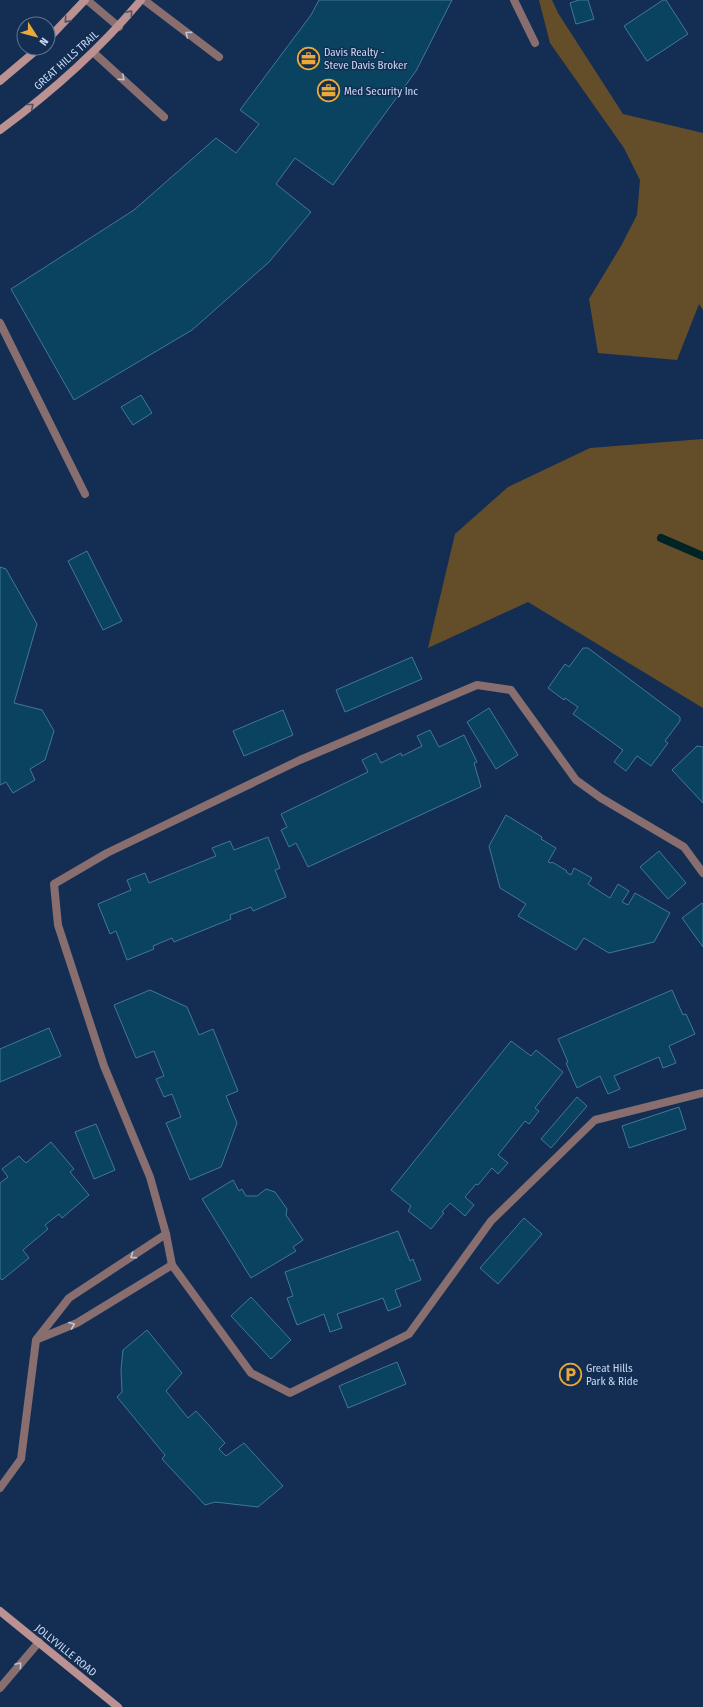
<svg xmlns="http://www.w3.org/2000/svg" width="703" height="1707" font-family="'Fira Sans Condensed',sans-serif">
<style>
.green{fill:#644d29}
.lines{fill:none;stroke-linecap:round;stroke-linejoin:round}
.stream{stroke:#002425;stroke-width:8}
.building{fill:#0a4360;stroke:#437796}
.lane{stroke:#886e6e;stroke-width:8}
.street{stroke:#886e6e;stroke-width:8}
.secondary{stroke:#bb9192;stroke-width:8}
.oneway{stroke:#4e5169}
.oneway2{stroke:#bcc4d7}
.labels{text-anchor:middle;stroke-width:3;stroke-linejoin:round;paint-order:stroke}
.poi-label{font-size:11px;fill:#c9d9f1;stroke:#142e53;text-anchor:start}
.street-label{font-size:11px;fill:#c9d9f1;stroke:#142e53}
</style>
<rect width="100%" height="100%" fill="#142e53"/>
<g class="green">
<path d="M539,0h13l6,13 65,101 80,19v177l-4,-6 -22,56 -79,-7 -9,-54 32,-53 16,-31 3,-35 -16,-32 -74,-105z"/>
<path d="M703,439v269l-175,-106 -100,46 27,-114 53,-47 82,-39z"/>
</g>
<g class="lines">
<path class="stream" d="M661,538l42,18"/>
</g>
<g class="building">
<path d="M319,0h133l-36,71 -83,114 -38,-27 -19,26 35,28 -42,50 -77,68 -118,70 -63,-111 123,-79 82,-72 20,15 23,-29 -19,-14 71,-95z"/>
<path d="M579,0h9l6,19 -18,5 -6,-21z"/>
<path d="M663,0h3l22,34 -41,27 -23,-35z"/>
<path d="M141,395l11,18 -19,12 -12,-18z"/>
<path d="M87,551l35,70 -19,9 -35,-69z"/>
<path d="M0,567l6,2 31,55 -23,79 28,7 12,21 -9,29 -15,9 5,11 -22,13 -7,-11 -6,3z"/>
<path d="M583,648h5l92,69v4l-15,20 3,2 -17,23 -14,-10 -11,15 -12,-9 9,-12 -50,-36 5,-7 -13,-9 -1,2 -16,-12 17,-24 4,3z"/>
<path d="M412,657l10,22 -77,33 -9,-22z"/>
<path d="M489,708l29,47 -22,14 -29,-47z"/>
<path d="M283,710l10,25 -49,21 -11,-25z"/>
<path d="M430,730l9,17 25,-12 13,27 -3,1 7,24 -173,80 -12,-24 -7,4 -8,-17 6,-3 -6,-13 87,-42 -6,-12 14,-7 5,10 20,-10 1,3 20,-10 -5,-10z"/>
<path d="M697,746l6,1v56l-31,-33z"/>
<path d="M506,815l36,22 -1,2 15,9 -8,14 3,1 1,-1 15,9 -1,1 5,3 3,-7 18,10 -4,6 22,14 8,-14 11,7 -7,11 6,3 7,-12 35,20 -16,29 -45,11 -25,-15 -8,12 -58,-34 8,-12 -26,-16 -11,-42z"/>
<path d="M268,837l12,31 -5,2 11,27 -33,14 -2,-4 -21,8 1,4 -57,23 -2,-4 -19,8 1,3 -27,11 -11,-29 -6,3 -12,-30 33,-14 -4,-10 18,-7 4,10 67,-27 -4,-8 18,-7 4,9z"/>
<path d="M659,851l27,32 -18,16 -28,-32z"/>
<path d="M702,903l1,2v42l-21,-29z"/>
<path d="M150,990l37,17 12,28 14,-6 25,62 -12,5 11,27 -16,44 -31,13 -24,-57 15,-6 -9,-23 -8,3 -8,-18 8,-3 -10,-25 -18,7 -22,-53z"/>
<path d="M672,990l11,25 3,-1 9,20 -26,12 7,17 -13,5 -4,-11 -45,19 6,13 -12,5 -8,-18 -23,12 -11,-25 2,-1 -10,-23z"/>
<path d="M49,1028l12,28 -61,26v-33z"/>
<path d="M511,1041l20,15 5,-6 27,22 -28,36 4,3 -10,13 -4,-3 -27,34 10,8 -10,11 -6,-6 -14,17 -2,-1 -11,13 9,8 -9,11 -15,-13 -8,9 2,1 -13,16 -23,-18 3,-5 -20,-16z"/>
<path d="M577,1097l10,9 -36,42 -10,-9z"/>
<path d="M679,1107l7,22 -57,19 -7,-22z"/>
<path d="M96,1124l19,46 -21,9 -19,-47z"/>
<path d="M51,1142l23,27 -4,3 19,23 -27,23 -3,-4 -14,11 3,4 -25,21 6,8 -27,22 -2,-2v-95l8,-6 -6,-8 17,-13 7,7z"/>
<path d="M233,1180l6,11 3,-2 4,7h11l9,-7 9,3 12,17 -1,6 17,25 -10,7 3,4 -45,27 -49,-79z"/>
<path d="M524,1218l18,16 -44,50 -18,-16z"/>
<path d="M398,1231l12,30 3,-2 8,21 -26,10 6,16 -13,5 -5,-13 -46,16 5,14 -12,4 -6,-18 -27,11 -10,-27 6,-2 -8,-24z"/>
<path d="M251,1297l40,43 -20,19 -40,-43z"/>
<path d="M147,1330l35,43 -16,18 22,27 8,-7 29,32 -6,6 7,7 18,-13 39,43 -25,21 -43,-5 -10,3 -43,-46 3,-4 -48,-58 5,-5 -1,-22 2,-20z"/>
<path d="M397,1362l9,22 -58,24 -9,-22z"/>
</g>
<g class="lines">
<g class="lane">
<path d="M144,0l75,57"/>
<path d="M514,0l21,43"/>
<path d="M93,52l71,65"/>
<path d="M0,323l85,171"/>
<path d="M0,1688l39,-46"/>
</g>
<g class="street">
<path d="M87,0l32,27"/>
<path d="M703,873l-19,-26 -83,-49 -25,-18 -65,-90 -34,-5 -177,75 -193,93 -53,31 4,41 46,141 46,111 16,57 6,31 79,108 39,20 119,-59 82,-113 104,-101 108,-27"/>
<path d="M38,1339l39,-16 95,-58"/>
<path d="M0,1488l21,-29 15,-119 33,-42 97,-64"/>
</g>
<g class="secondary">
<path d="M48,39l37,-39"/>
<path d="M0,81l39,-33"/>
<path d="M0,130c52,-38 100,-81 141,-130"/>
<path d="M0,1611l118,96"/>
</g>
</g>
<defs><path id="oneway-chevron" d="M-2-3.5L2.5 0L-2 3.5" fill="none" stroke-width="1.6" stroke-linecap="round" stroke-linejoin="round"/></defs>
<g class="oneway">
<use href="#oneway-chevron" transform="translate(130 13) rotate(-50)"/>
<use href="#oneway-chevron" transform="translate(67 20) rotate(132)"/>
<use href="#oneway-chevron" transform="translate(31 106) rotate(-39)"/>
</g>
<g class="oneway2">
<use href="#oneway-chevron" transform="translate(188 34) rotate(-143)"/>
<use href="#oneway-chevron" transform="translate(122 78) rotate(42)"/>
<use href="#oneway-chevron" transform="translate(133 1256) rotate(146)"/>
<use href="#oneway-chevron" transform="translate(72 1325) rotate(-23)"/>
<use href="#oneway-chevron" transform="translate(19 1665) rotate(-50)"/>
</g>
<defs>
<symbol id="office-ring" viewBox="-11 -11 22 22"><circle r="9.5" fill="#142e53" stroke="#eaaa39" stroke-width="1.5"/><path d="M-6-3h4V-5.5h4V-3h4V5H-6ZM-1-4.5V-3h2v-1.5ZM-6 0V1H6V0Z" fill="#eaaa39"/></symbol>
<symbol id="parking-ring" viewBox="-11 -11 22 22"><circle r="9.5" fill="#142e53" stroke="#eaaa39" stroke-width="1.5"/><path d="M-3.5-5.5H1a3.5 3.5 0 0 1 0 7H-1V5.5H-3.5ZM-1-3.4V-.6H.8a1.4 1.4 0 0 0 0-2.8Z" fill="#eaaa39"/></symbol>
</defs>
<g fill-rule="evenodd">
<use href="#office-ring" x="296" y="46" width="25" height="25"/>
<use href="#office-ring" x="316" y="78" width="25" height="25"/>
<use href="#parking-ring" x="558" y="1362" width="25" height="25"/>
</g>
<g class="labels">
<g class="poi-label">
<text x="324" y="56">Davis Realty -<tspan x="324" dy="13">Steve Davis Broker</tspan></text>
<text x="344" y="95">Med Security Inc</text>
<text x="586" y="1372">Great Hills<tspan x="586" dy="13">Park &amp; Ride</tspan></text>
</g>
<g class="street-label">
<text transform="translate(66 60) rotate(-42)" y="4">GREAT HILLS TRAIL</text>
<text transform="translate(66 1650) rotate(39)" y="4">JOLLYVILLE ROAD</text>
</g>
</g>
<g transform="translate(36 36) rotate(126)"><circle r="19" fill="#142e53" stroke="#5c7292"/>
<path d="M0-3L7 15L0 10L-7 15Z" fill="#eaaa39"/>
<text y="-6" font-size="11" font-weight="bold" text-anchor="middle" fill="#c9d9f1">N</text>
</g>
</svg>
